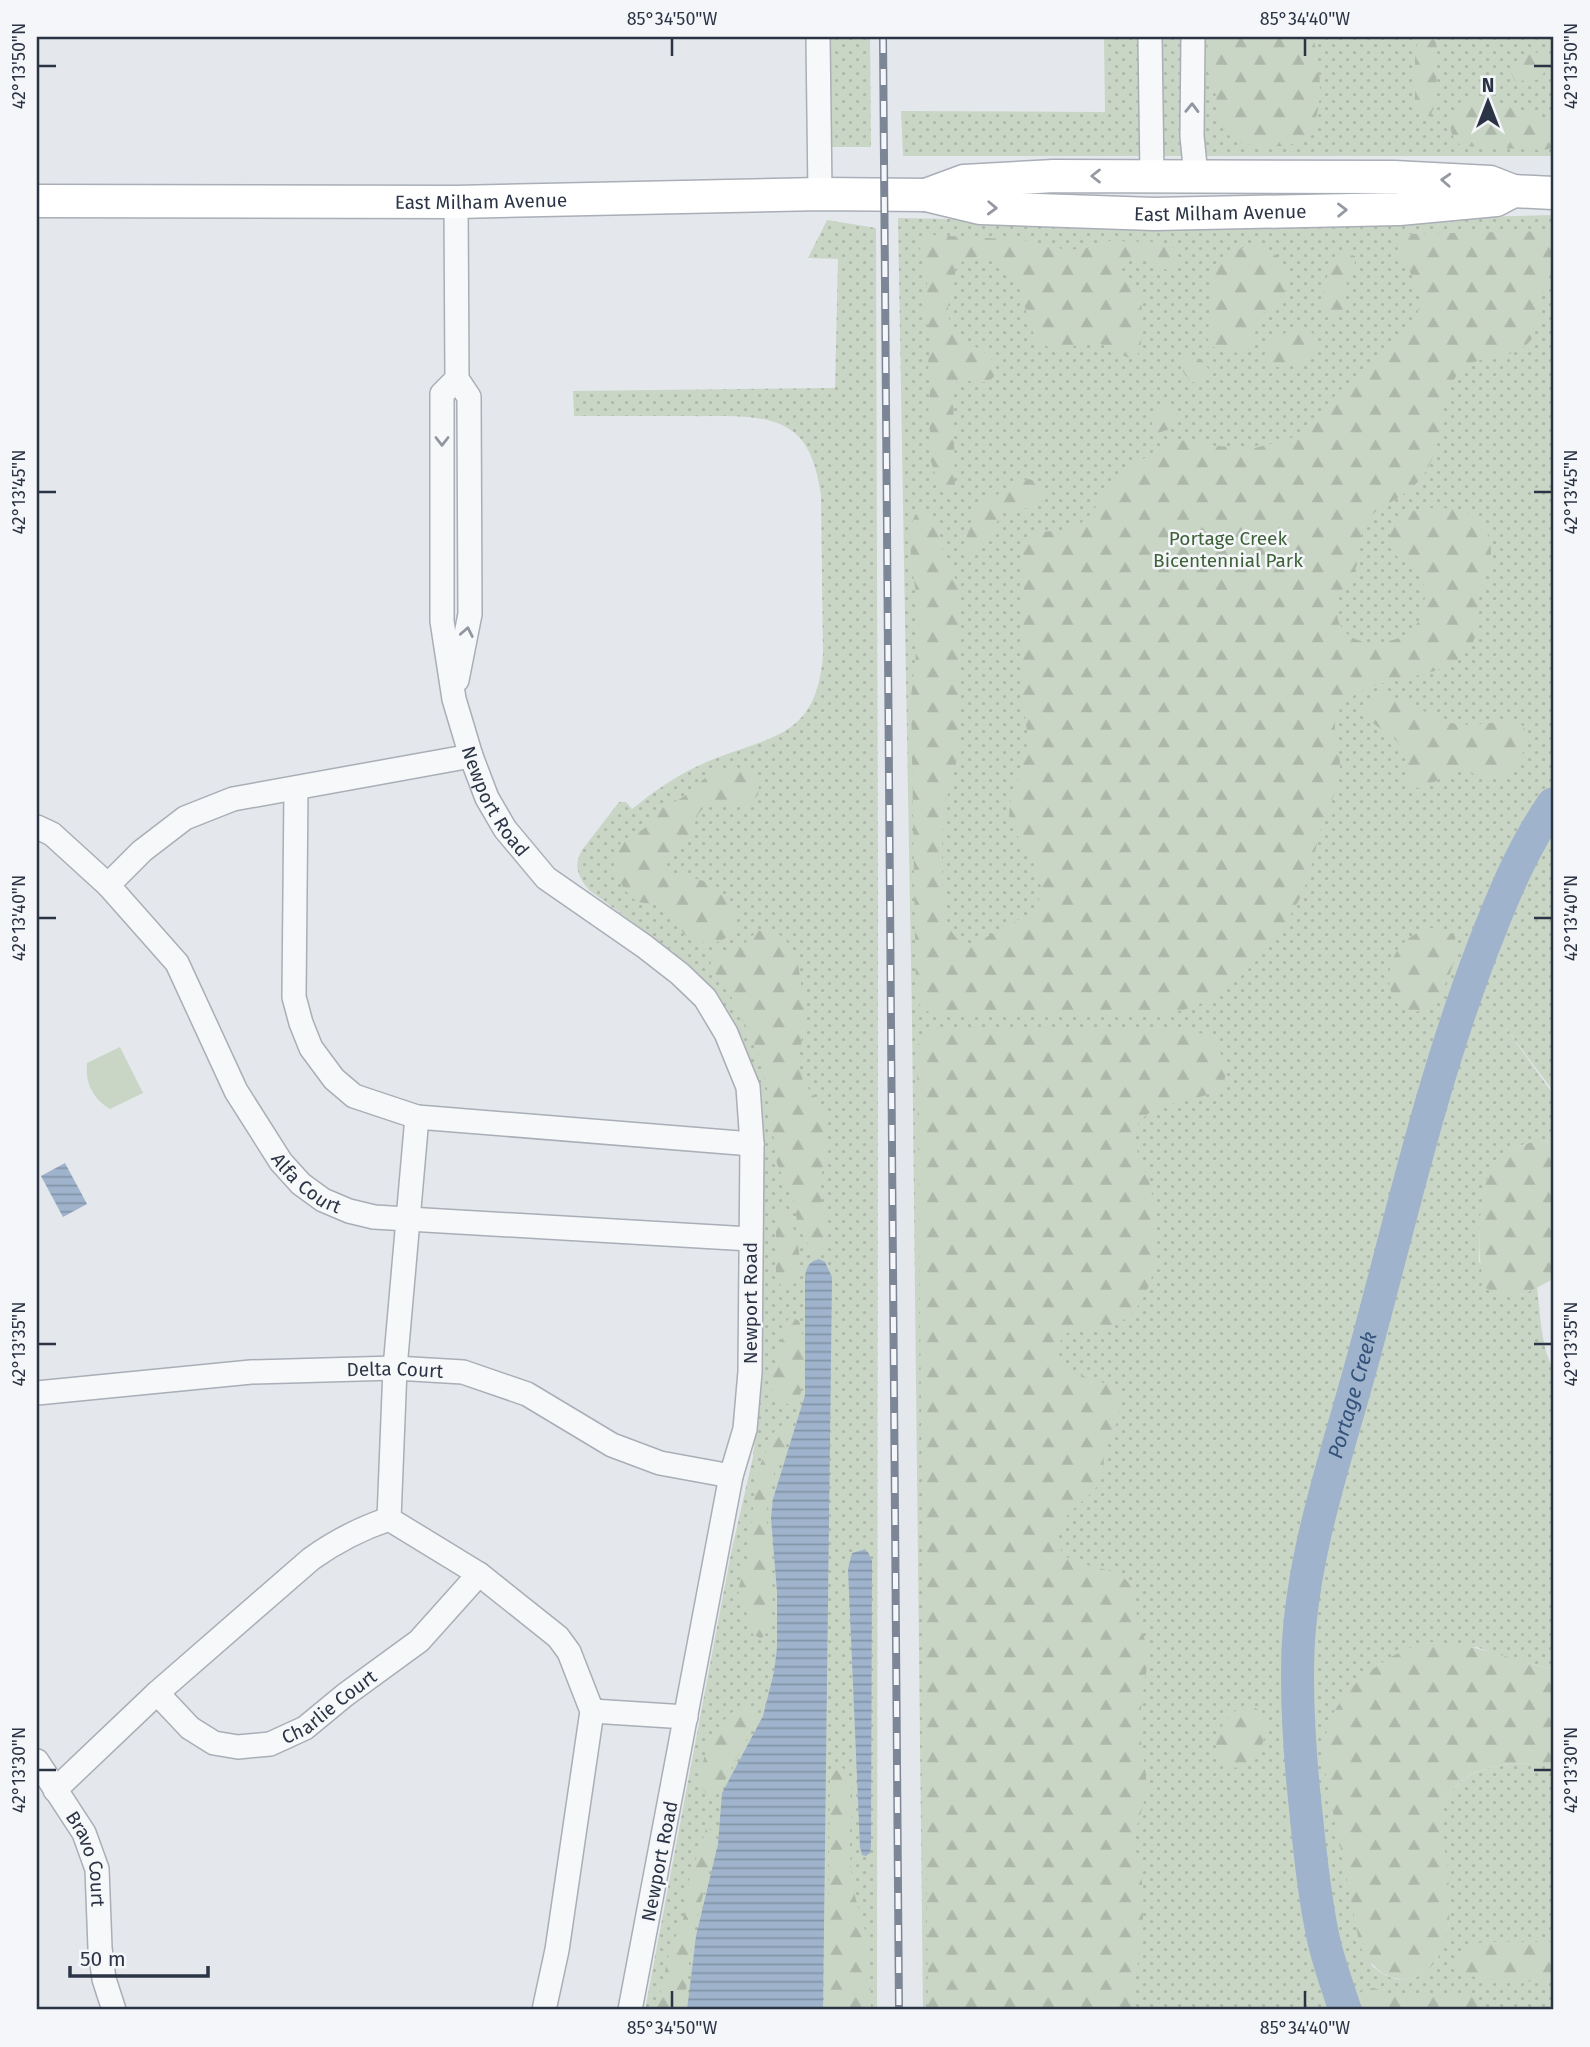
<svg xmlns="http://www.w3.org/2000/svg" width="1590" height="2047" font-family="'Fira Sans',sans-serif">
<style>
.green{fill:url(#green-dots)}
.forest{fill:url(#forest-firs)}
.pitch{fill:#c9d6c5}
.water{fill:url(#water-rules)}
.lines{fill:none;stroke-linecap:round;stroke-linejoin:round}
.river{stroke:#9fb4cc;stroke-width:33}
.street-casing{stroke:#a9aeb7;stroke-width:26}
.secondary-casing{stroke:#a9aeb7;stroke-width:35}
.street{stroke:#f7f8fa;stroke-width:23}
.secondary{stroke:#fff;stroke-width:32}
.rail-casing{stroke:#7d8696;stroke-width:8}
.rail{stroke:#f4f6f9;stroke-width:5;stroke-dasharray:16;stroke-linecap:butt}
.oneway{stroke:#9196a0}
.oneway2{stroke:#959aa2}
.ticks{fill:none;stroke:#2b3445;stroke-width:2.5}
.labels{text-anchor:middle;stroke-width:5;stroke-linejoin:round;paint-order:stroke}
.street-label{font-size:19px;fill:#2b3445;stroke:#f4f6f9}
.park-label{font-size:19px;fill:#3f6138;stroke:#f4f6f9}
.water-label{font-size:21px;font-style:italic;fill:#34527a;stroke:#f4f6f9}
.neatline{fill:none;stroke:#2b3445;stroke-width:2.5}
.ticks-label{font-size:18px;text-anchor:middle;fill:#2b3445}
</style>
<defs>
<pattern id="green-dots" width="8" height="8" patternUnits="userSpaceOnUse" patternTransform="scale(1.75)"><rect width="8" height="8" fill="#c9d6c5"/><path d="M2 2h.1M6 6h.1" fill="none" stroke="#adb8ab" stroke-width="1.8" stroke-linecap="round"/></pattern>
<pattern id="forest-firs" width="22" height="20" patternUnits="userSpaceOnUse" patternTransform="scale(1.75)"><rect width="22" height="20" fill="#c9d6c5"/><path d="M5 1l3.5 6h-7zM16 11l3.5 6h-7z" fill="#adb8ab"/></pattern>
<pattern id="water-rules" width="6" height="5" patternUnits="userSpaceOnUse" patternTransform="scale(1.75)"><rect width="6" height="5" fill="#9fb4cc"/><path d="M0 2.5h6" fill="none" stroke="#8293a7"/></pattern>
</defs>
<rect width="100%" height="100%" fill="#e4e7ec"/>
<g class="green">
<path d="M830,37h40l1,110h-39z"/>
<path d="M1104,37h449v119h-650l-2,-45 204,1z"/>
<path d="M1553,215v876l-50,-67 50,70v48c-74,-6 -73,65 -74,120l42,33 16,-8c3,23 4,62 16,80v302l-51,-12 -25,-10 -96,16 -27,23 -20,26 -8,24 46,230c14,11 26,17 44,11 12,-5 20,-14 25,-26 3,-10 7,-21 8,-31 3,-33 -18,-101 1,-127 24,-32 67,-30 103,-30v247h-630l-11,-989 -14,-803 325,6z"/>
<path d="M827,220l49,8 2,681 -1,1101h-232l86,-457 22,-96 9,-87 1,-231 -49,-144 -19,-23 -25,-22 -81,-60c-11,-13 -16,-24 -7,-40l37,-48h7l6,7c25,-20 48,-36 77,-48 64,-26 108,-23 114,-107l-2,-159c-4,-25 -10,-56 -37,-69 -29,-14 -65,-9 -96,-10 -38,0 -76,0 -114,0l-1,-25 262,-3 3,-129 -30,-1z"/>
</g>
<g class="forest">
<path d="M1209,37h104c7,27 15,82 -11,102 -11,9 -28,7 -41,7 -12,-1 -26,-2 -34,-13 -11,-14 -8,-29 -13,-45 -8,-24 -14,-24 -5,-51z"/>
<path d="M1430,37l5,4 2,6 -1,57 -6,12c-7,1 -12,0 -15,-6v-60l5,-12z"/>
<path d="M1533,51l12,5 2,14 -10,10 -22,1 -4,-8c3,-11 10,-20 22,-22z"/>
<path d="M1467,98h10l76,22v28l-10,2 -81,-4c-19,-12 -13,-40 5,-48z"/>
<path d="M1553,231c0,10 2,23 0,33 -2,11 -8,21 -11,32 -5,26 -2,50 -35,59 -15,4 -35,3 -47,16 -22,26 -15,66 -31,95 -6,12 -17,23 -28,30 -12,8 -26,13 -34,25 -8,12 -5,28 -9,41 -6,18 -24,31 -21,53 6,40 72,34 84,1 5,-13 6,-29 -2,-41 -5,-7 -12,-10 -19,-16 -14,-11 -13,-32 2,-43 11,-8 27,-8 40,-8 31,0 54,21 48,53 -3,11 -8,21 -10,32 -3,17 1,34 -7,49 -27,48 -102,25 -132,66 -13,18 -1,37 -1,56 1,12 -3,22 -7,33 -4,10 -9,20 -12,31 -7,24 -10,50 -22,72 -21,40 -56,83 -97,103 -38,18 -84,13 -124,13 -45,0 -90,0 -135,0 -14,-2 -25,-7 -27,-22l-5,-297 9,-78 -9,-58 -1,-33 5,-13c5,-3 10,-4 15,0 8,6 8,18 10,26 4,19 16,34 21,53l-3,156c-2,23 -11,42 -14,63 -3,21 -3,89 3,108 4,13 12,23 25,24l57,-31 9,-11 4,-13 -9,-28 -23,-39 -1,-8 2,-17 11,-30 6,-29 -6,-44 2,-117 -2,-30 2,-7 5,-5 10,-4 27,-2 11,-4 11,-9 21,-27 24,-24 35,-24 19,-2 29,6 39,2 34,-9 13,-7 12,-12 25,-29 61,-50 16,-22 5,-19 -2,-10 -22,-44 5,-9 6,-3z"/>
<path d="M933,235l91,5 43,10 20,-2 19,-7 56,1 14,7 4,13 -8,9c-17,-2 -35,-26 -49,-6l-1,6c4,7 11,11 15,17 7,11 7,59 0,68l-7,2c-12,-3 -22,-14 -35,-15 -18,-2 -34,13 -52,1 -25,-15 -12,-87 -61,-87 -10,0 -18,2 -25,9 -3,7 -2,14 -3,22 -1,7 -6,14 -6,21 0,38 45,34 49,63 -9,17 -23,8 -38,8l-6,6 2,101 -5,9 -10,-6 -11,-35 1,-24 -2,-17 2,-21 -2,-31 3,-23 -6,-24 2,-32 -7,-36 3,-8z"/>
<path d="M1258,245c23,4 38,36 22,57 -6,7 -16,9 -22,16l-3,16 -9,15c-15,8 -34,4 -40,-14 2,-9 6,-18 6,-28 0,-9 -2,-19 -1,-28 3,-23 26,-32 47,-34z"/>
<path d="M1345,253l10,3c1,11 -4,13 -7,22 -4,12 0,23 -6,35l-9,4c-22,-10 -5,-55 12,-64z"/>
<path d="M1300,328h6c30,18 -13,50 -37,36l-5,-8c5,-16 21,-25 36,-28z"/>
<path d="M1192,356c11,3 17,9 17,20l-7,7 -11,-1 -8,-10 1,-12z"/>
<path d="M1164,405c10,0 14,5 14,14l-5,9 -15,5 -6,-4v-8z"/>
<path d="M1029,479l6,2 8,8v13l-6,4 -33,7c-12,12 -15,28 -25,40l-10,1 -3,-4c-3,-9 7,-34 12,-44l44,-26z"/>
<path d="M1380,695c26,0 48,23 74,29 19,4 59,-8 69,2 5,5 3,14 2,21 -6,19 -21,35 -43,30 -7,-2 -14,-5 -21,-5 -19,-1 -31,20 -49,15 -8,-13 -2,-29 -12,-42 -10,-14 -29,-19 -38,-33 -1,-12 8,-15 18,-17z"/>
<path d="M732,767c18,1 30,9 26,28 -22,22 -35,3 -52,12 -12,6 -10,19 -15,29 -8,14 -28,13 -26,33 16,12 38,4 57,24 28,29 6,60 -29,47 -17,-7 -16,-28 -32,-35 -8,-3 -18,0 -26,-5 -15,-11 -29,-40 -15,-56 7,-9 19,-10 27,-18 4,-3 5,-9 9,-13 7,-8 18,-10 27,-16 21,-14 20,-25 49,-30z"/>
<path d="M764,928l11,3 6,5 7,7 9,15 9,57 -8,48 5,18 15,21 7,15v37l-6,37 8,32 1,26 -5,5 -10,-2 -15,-25 -5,-29 -16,-34 -9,-72 -10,-40 -30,-62 -14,-18 -4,-11 5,-8 26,-6 14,-14z"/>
<path d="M1429,928h12l14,8c3,18 -3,36 -12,52 -43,71 -89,-36 -14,-60z"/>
<path d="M939,1027l247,2c16,3 26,8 34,23 30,65 -69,33 -84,78 -5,15 7,33 12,47 10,37 15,86 -5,121 -9,16 -24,29 -43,31 -14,2 -31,-4 -39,11 -2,4 -3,9 -2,12 4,39 77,13 58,70 -3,9 -10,18 -12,28 -3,10 1,20 -4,30 -11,22 -42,31 -43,58 0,34 50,23 68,42 12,12 8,25 12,40 3,10 8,19 9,30 2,21 -7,50 -7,73 -1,23 8,45 6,68 -2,18 -12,36 -11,54 0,6 3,12 4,18 3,16 5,33 4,49 0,34 -10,65 -9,98h-206l-11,-957c1,-15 7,-23 22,-26z"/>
<path d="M1533,1142h20v137c-25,13 -41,26 -67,9 -11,-26 -8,-96 6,-120 9,-16 24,-22 41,-26z"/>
<path d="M779,1206l7,1 2,4c7,24 20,53 4,76l-11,-1 -5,-9v-65z"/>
<path d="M792,1317l7,4 2,6c3,22 5,54 -3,75l-8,3c-31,-11 -15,-37 -9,-58 3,-12 -2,-23 11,-30z"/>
<path d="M783,1424l8,3v5c-8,23 -23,48 -24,73 -2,42 12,85 2,126l-8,7 -8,-3 -3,-16 -10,-17 -2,-12 12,-41 2,-34 7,-47 15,-36z"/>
<path d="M1428,1642c44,0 82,18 125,27v94c-36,0 -80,-2 -103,30 -9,13 -7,32 -6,47 3,40 17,97 -15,129 -10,9 -22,12 -34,9 -18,-4 -25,-17 -35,-31 -7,-39 -15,-77 -23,-116 -6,-30 -16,-64 -11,-95 8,-46 60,-83 102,-94z"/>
<path d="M1247,1706c34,1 16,69 -16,61 -29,-8 -11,-56 16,-61z"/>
<path d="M741,1707c11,0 14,6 14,16l-36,69 -8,6c-27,-14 6,-84 30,-91z"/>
<path d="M840,1767c20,6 9,58 10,76 0,16 1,33 4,49 3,14 9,28 12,42 5,25 4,51 5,76h-44l3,-229 2,-7z"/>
<path d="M706,1829l7,1c6,22 -15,78 -20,103 -4,25 -6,52 -9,77h-27l12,-58 14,-32 6,-40z"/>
<path d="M1483,1942h70v40c-20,-1 -85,2 -96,-14 0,-16 12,-22 26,-26z"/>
<path d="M1374,1988c9,3 18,7 27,9 24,3 69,-18 83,13h-127c-3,-14 3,-21 17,-22z"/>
</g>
<path class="pitch" d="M120,1047l23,46 -33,16c-17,-10 -25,-26 -23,-46z"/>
<g class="water">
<path d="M65,1163l22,41 -24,13 -22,-41z"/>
<path d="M819,1259l6,3 7,15 -9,733h-136l9,-74 22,-92 4,-51 41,-77 11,-44 3,-24v-56l-6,-74 2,-19 32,-104v-119c2,-10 4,-14 14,-17z"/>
<path d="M863,1550l5,2 4,9 -1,285 -1,7 -4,3 -4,-1 -2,-8 -12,-278 4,-16z"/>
</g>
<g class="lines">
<path class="river" id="s1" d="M1345,2010c-8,-26 -18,-51 -23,-78 -8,-39 -12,-79 -16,-119 -6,-54 -10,-108 -8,-163 5,-105 43,-206 69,-306 36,-134 67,-270 117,-399 19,-49 39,-98 69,-141"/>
<defs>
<g id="street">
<path d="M818,37l2,157"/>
<path d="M1150,37l2,139"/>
<path d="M1193,37l-1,99 4,40"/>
<path d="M456,202l1,177 12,18 1,217 -13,66"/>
<path id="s2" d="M457,379l-15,15v227l12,78 17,57 16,42 18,31 41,49 98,68 36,28 25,24 21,35 22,54 4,57 -2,228 -5,57 -14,47 -101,534"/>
<path d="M296,788l-2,209 7,26 10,25 23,31 20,17 63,21 335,27"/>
<path id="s3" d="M37,827l15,7 56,51 69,78 59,128 45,71 20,22 22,16 26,11 25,6 376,22"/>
<path d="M108,885l34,-34 43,-33 48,-19 238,-43"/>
<path id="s4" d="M37,1393l214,-21 144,-4 68,4 64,22 85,51 48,18 71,13"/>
<path d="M389,1519l6,-151 22,-251"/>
<path id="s5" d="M157,1693l33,35 24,15 24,4 32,-3 35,-16 40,-33 74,-54 60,-67"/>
<path d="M592,1711l94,6"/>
<path id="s6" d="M37,1761l47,72 13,36 3,79 4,31 10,31"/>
<path d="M55,1790l102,-97 154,-134c25,-18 48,-30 78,-40l90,55 79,63 11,15 23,59 -35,239 -13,60"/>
</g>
<g id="secondary">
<path d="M926,195l38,-14 90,-5 340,1 96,5 23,9 40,2"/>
<path id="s7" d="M37,201l419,1 364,-8 106,1 54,13 174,6 245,-5 97,-9 17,-9"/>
</g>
</defs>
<use href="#street" class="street-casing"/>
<use href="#secondary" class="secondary-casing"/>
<use href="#street" class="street"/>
<use href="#secondary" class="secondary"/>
<defs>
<path id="rail" d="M883,37l16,1973"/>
</defs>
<use href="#rail" class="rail-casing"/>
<use href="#rail" class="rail"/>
</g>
<defs><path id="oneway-chevron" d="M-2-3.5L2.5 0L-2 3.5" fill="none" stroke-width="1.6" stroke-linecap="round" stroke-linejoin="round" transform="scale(1.75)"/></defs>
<g class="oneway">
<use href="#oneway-chevron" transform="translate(1192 108) rotate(-89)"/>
<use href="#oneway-chevron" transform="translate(442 441) rotate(90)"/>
<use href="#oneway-chevron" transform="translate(467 632) rotate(-79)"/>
</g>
<g class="oneway2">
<use href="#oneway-chevron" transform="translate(1096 176) rotate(-180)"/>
<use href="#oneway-chevron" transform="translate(1446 180) rotate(-177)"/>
<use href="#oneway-chevron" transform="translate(992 208) rotate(2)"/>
<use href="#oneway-chevron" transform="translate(1342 210) rotate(-1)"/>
</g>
<path class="ticks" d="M672,38v18M1305,38v18M38,66h18M1534,66h18M38,492h18M1534,492h18M38,918h18M1534,918h18M38,1344h18M1534,1344h18M38,1770h18M1534,1770h18M672,1991v17M1305,1991v17"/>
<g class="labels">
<g class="street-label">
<text dy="7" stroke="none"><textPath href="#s7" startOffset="444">East Milham Avenue</textPath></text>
<text dy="7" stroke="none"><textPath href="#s7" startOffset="1185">East Milham Avenue</textPath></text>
<text dy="7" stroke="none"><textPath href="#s2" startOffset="438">Newport Road</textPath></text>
<text dy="7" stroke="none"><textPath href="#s3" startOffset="455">Alfa Court</textPath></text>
<text transform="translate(750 1303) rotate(-90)" y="7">Newport Road</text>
<text dy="7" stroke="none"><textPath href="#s4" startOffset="359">Delta Court</textPath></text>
<text dy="7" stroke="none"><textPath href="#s5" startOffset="203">Charlie Court</textPath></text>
<text dy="7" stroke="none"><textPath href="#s6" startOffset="112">Bravo Court</textPath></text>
<text transform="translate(659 1861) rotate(-79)" y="7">Newport Road</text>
</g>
<g class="park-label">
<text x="1228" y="545">Portage Creek<tspan x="1228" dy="22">Bicentennial Park</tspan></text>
</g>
<g class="water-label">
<text dy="7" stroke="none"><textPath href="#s1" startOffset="626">Portage Creek</textPath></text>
</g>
</g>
<rect width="1590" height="2047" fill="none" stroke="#f4f6f9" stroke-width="77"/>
<g transform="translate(1488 102)" stroke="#f4f6f9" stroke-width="5" paint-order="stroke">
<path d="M0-5L12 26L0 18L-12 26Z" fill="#2b3445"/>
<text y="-10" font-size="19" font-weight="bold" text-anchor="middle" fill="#2b3445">N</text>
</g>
<path d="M70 1966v10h138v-10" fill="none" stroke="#2b3445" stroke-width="3.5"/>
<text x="80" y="1966" font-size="21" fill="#2b3445" stroke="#f4f6f9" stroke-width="5" paint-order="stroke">50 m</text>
<rect x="38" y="38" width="1514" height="1970" class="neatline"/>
<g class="ticks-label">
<text x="672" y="25">85°34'50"W</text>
<text x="1305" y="25">85°34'40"W</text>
<text transform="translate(19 66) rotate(-90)" y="6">42°13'50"N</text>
<text transform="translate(1571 66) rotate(-90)" y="6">42°13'50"N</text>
<text transform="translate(19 492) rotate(-90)" y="6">42°13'45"N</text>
<text transform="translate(1571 492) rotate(-90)" y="6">42°13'45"N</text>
<text transform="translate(19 918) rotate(-90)" y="6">42°13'40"N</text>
<text transform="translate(1571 918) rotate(-90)" y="6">42°13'40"N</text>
<text transform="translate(19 1344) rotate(-90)" y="6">42°13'35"N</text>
<text transform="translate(1571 1344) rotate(-90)" y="6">42°13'35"N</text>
<text transform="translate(19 1770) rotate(-90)" y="6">42°13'30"N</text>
<text transform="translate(1571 1770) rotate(-90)" y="6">42°13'30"N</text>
<text x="672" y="2034">85°34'50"W</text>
<text x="1305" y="2034">85°34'40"W</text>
</g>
</svg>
